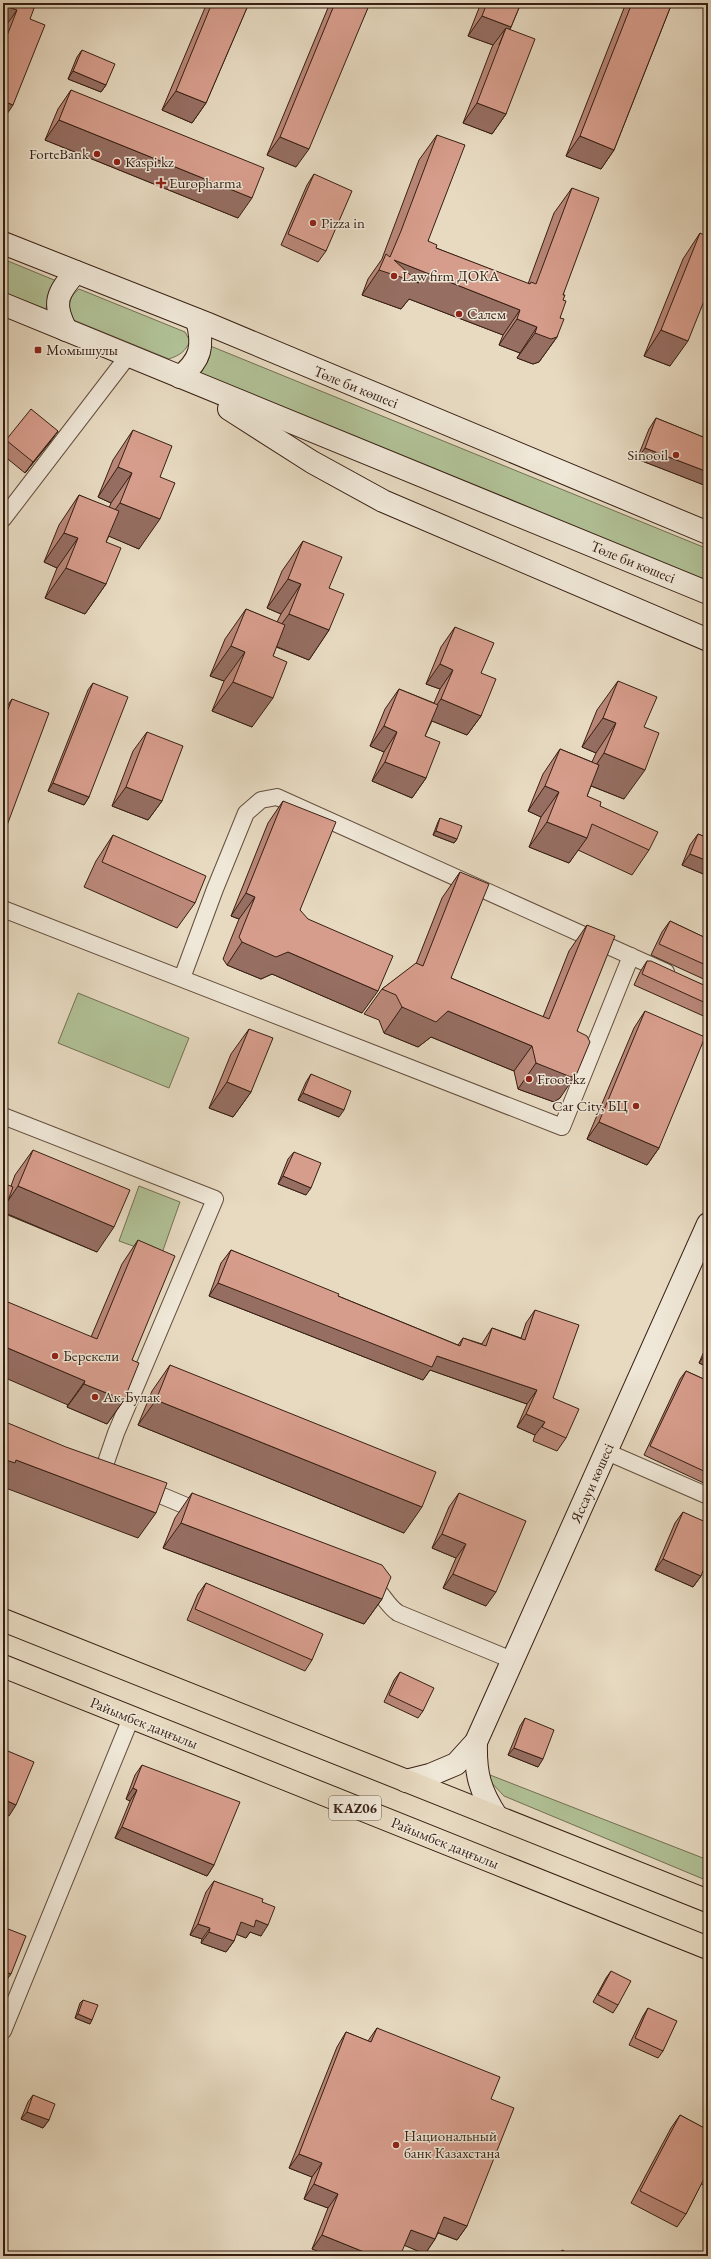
<svg xmlns="http://www.w3.org/2000/svg" width="711" height="2259" font-family="'EB Garamond',serif">
<style>
.green{fill:#b1c196;stroke:#747054}
.lines{fill:none;stroke-linecap:round;stroke-linejoin:round}
.street-casing{stroke:#634e3e;stroke-width:18}
.secondary-casing{stroke:#371f13;stroke-width:24}
.highway-casing{stroke:#371f13;stroke-width:24}
.street{stroke:#efe7d7;stroke-width:16}
.secondary{stroke:#efe7d7;stroke-width:22}
.highway{stroke:#e7dac1;stroke-width:22}
.wall{fill:#b98778;stroke:#371f13}
.shaded-wall{fill:#966e62;stroke:#371f13}
.building{fill:#d79d8c;stroke:#371f13}
.poi-dot{fill:#8f2418;stroke:#efe7d7;stroke-width:1.5}
.labels{text-anchor:middle;stroke-width:3;stroke-linejoin:round;paint-order:stroke}
.shield{fill:#efe7d7;stroke:#6e5b4e;stroke-width:1}
.shield-label{font-size:14px;font-weight:bold;fill:#371f13}
.poi-label{font-size:15px;fill:#371f13;stroke:#efe7d7;text-anchor:start}
.street-label{font-size:15px;fill:#371f13;stroke:#efe7d7}
</style>
<rect width="100%" height="100%" fill="#e7dac1"/>
<filter id="stains"><feTurbulence type="fractalNoise" baseFrequency=".005" numOctaves="4"/><feColorMatrix values="0 0 0 0 .2 0 0 0 0 .09 0 0 0 0 .02 0 0 0 .5 -.17"/></filter>
<radialGradient id="worn" r=".72"><stop offset=".6" stop-color="#630" stop-opacity="0"/><stop offset="1" stop-color="#630" stop-opacity=".3"/></radialGradient>
<g class="green">
<path d="M3,259l56,23 -9,13 -4,14 -43,-17z"/>
<path d="M79,289l106,43 5,9c-5,11 -10,14 -21,18l-98,-40c-3,-14 -3,-21 8,-30z"/>
<path d="M208,345l500,204v34l-510,-211c10,-7 14,-15 10,-27z"/>
<path d="M78,993l111,45 -20,50 -111,-45z"/>
<path d="M139,1186l41,16 -19,54 -42,-15z"/>
<path d="M490,1775l218,85v21l-204,-85 -15,-16z"/>
</g>
<g class="lines">
<defs>
<g id="street">
<path d="M3,519l125,-163"/>
<path d="M3,909l559,218 69,-171"/>
<path d="M182,978l33,-89 31,-76 15,-13 16,-3 389,175"/>
<path d="M3,1116l212,83 -99,234 -13,38"/>
<path d="M607,1452l101,44"/>
<path d="M141,1487l62,26"/>
<path d="M368,1582c13,7 17,22 30,31l114,47"/>
<path d="M3,2031l128,-313"/>
</g>
<g id="secondary">
<path d="M3,243l205,81 500,209"/>
<path d="M3,304l705,289"/>
<path d="M66,330c-14,-27 -9,-37 10,-58"/>
<path d="M180,377c21,-17 24,-31 17,-57"/>
<path d="M229,409l83,53 71,39 325,139"/>
<path d="M476,1742c-1,32 4,49 21,75"/>
<path d="M406,1781l24,-6 26,-11 20,-22 232,-518"/>
</g>
<g id="highway">
<path d="M3,1620l705,281"/>
<path d="M3,1666l705,282"/>
</g>
</defs>
<use href="#street" class="street-casing"/>
<use href="#secondary" class="secondary-casing"/>
<use href="#highway" class="highway-casing"/>
<use href="#street" class="street"/>
<use href="#secondary" class="secondary"/>
<use href="#highway" class="highway"/>
</g>
<g class="wall">
<path d="M3,3l27,16 -27,101z"/>
<path d="M207,3h42l-43,100 -14,20 -30,-13z"/>
<path d="M330,3h40l-74,164 -29,-12z"/>
<path d="M481,3h40l-10,24 -1,2 -4,85 -14,20 -29,-11 29,-76 1,-2 -25,-9z"/>
<path d="M626,3h46l-58,147 -13,19 -35,-13z"/>
<path d="M82,50l24,35 -5,7 -33,-13 9,-22z"/>
<path d="M71,90l167,128 -193,-78 13,-31z"/>
<path d="M437,135l-9,106 8,7 92,36 26,-71 18,-25 -9,112 -3,18 -3,19 -18,25 -6,2 -16,-6 3,-5 -21,-8 4,-10 -94,-36 -8,10 -39,-14 6,-16 14,-20 1,-3 36,-96z"/>
<path d="M314,174l12,77 -8,11 -37,-17 26,-60z"/>
<path d="M700,233l-30,133 -26,-10 39,-97z"/>
<path d="M656,418l52,21v40l-4,6 -67,-26 12,-30z"/>
<path d="M133,430l27,47 -21,72 -30,-13 -3,6v42l-21,30 -40,-16 12,-30 -13,-6 15,-37 20,-30 30,13 2,-5 -13,-6 15,-37z"/>
<path d="M58,431l-8,11 -25,31 -22,-18v-11l3,-4z"/>
<path d="M303,541l26,47v42l-20,30 -33,-13 -3,9 -21,71 -40,-16 12,-30 -14,-5 15,-37 21,-30 31,13 4,-8 -14,-6 15,-37z"/>
<path d="M455,627l26,46v43l-14,19 -35,-14 -7,15 1,42 -14,20 -40,-17 12,-29 -14,-6 15,-37 14,-20 35,14 6,-14 -14,-5 15,-37z"/>
<path d="M618,681l26,46 -20,72 -33,-13 -4,10 13,10 49,44 -17,25 -54,-25 -9,13 -40,-16 12,-30 -13,-6 15,-37 17,-25 32,13 4,-9 -14,-6 15,-37z"/>
<path d="M93,683l-4,114 -5,8 -36,-14 40,-101z"/>
<path d="M12,699l-9,137v-124z"/>
<path d="M147,732l15,69 -14,19 -36,-14 21,-55z"/>
<path d="M283,801l17,109 62,103 -90,-39 -11,5 -34,-14 -4,-6 16,-40 -8,-3 37,-93z"/>
<path d="M440,818l17,21 -3,4 -21,-8 5,-13z"/>
<path d="M698,834l10,4v38l-26,-11 8,-20z"/>
<path d="M113,835l82,68 -18,25 -93,-41 12,-26z"/>
<path d="M460,872l-9,106 92,39 26,-66 18,-26 -10,106 -17,67 -6,4 -36,-13 -4,-18 -83,-34 -13,10 -34,-14 -5,-13 -15,-6 18,-25 34,-25 26,-66z"/>
<path d="M670,921l38,18v42l-57,-26 11,-23z"/>
<path d="M647,961l61,26v31l-74,-33 6,-13z"/>
<path d="M645,1011l14,137 -12,17 -60,-26 47,-111z"/>
<path d="M249,1029l2,63 -18,25 -24,-9 22,-54z"/>
<path d="M311,1074l28,43 -41,-17 8,-18z"/>
<path d="M33,1150l64,102 -94,-39 8,-27 4,-11z"/>
<path d="M294,1152l12,43 -28,-11 10,-25z"/>
<path d="M138,1240l-6,120 -8,40 -17,24 -40,-17 24,-70 31,-73z"/>
<path d="M231,1250l107,46 120,49 5,-7 19,6 1,-2 9,-14 29,10 5,-15 9,-13 18,88 13,40 -9,13 -24,-10 2,-6 -18,-8 10,-23 -97,-34 -7,10 -214,-84 12,-33z"/>
<path d="M708,1342v25l-9,-4z"/>
<path d="M170,1365l234,168 -266,-108 14,-34z"/>
<path d="M686,1371l22,10v104l-64,-30 36,-76z"/>
<path d="M192,1493l190,106 -18,25 -201,-76 12,-30z"/>
<path d="M459,1493l27,113 -43,-18 13,-30 -24,-10 17,-41z"/>
<path d="M683,1512l18,64 -8,11 -38,-17 20,-47z"/>
<path d="M206,1583l106,77 -7,11 -118,-51 11,-26z"/>
<path d="M400,1672l23,39 -5,7 -34,-16 10,-22z"/>
<path d="M525,1718l13,49 -30,-12 12,-29z"/>
<path d="M142,1765l72,100 -7,11 -92,-38 15,-37 -4,-2 9,-24z"/>
<path d="M214,1881l48,21 -1,34 -11,-4 -4,6 -10,-4 -2,7 -8,11 -25,-9 1,-4 -12,-4 16,-43z"/>
<path d="M611,1971l7,34 -5,8 -20,-11 13,-24z"/>
<path d="M83,2000l7,24 -15,-6 5,-15z"/>
<path d="M648,2008l15,43 -5,7 -29,-13 14,-29z"/>
<path d="M377,2028l114,71 -24,127 -10,14 -19,-7 -3,6 -10,15 -20,-9 -93,4 16,-41 -24,-9 8,-22 -23,-9 48,-121 9,-15 22,9z"/>
<path d="M33,2095l16,25 -6,8 -22,-9 7,-17z"/>
<path d="M680,2115l28,15v57l-7,-3 -15,30 -9,13 -46,-24 40,-75z"/>
</g>
<g class="shaded-wall">
<path d="M3,5l14,5 -14,20z"/>
<path d="M482,16l29,11 -12,18 7,-17 -13,17 -25,-9z"/>
<path d="M73,71l33,14 -5,7 -33,-13z"/>
<path d="M176,91l30,12 -14,20 -30,-13z"/>
<path d="M3,101l10,4 -10,15z"/>
<path d="M477,103l29,11 -14,20 -29,-11z"/>
<path d="M708,103v5l-3,-1z"/>
<path d="M59,120l193,78 -14,20 -193,-78z"/>
<path d="M580,136l34,14 -13,19 -35,-13z"/>
<path d="M280,137l29,12 -13,18 -29,-12z"/>
<path d="M394,260l126,50 -17,25 -94,-36 -8,10 -39,-14 17,-25z"/>
<path d="M517,319l20,8 -17,26 -21,-8z"/>
<path d="M661,330l27,11 -18,25 -26,-10z"/>
<path d="M535,333l22,4 -18,25 -6,2 -16,-6z"/>
<path d="M58,431l-8,11 -25,31 8,-11z"/>
<path d="M645,448l63,24v7l-4,6 -67,-26z"/>
<path d="M118,467l14,6 -21,30 -13,-6z"/>
<path d="M120,503l40,16 -21,30 -40,-17z"/>
<path d="M64,533l14,5 -21,30 -13,-6z"/>
<path d="M66,568l40,16 -21,30 -40,-16z"/>
<path d="M288,579l13,5 -20,30 -14,-6z"/>
<path d="M289,614l40,16 -20,30 -41,-17z"/>
<path d="M231,646l14,6 -21,29 -14,-5z"/>
<path d="M440,664l13,6 -13,19 -14,-5z"/>
<path d="M233,682l40,16 -21,29 -40,-16z"/>
<path d="M441,699l40,17 -14,19 -40,-16z"/>
<path d="M603,718l13,5 -20,30 -14,-6z"/>
<path d="M384,726l13,6 -13,20 -14,-6z"/>
<path d="M604,753l41,17 -21,29 -40,-16z"/>
<path d="M385,762l41,16 -14,20 -40,-17z"/>
<path d="M53,783l36,14 -5,8 -36,-14z"/>
<path d="M545,786l14,6 -18,25 -13,-6z"/>
<path d="M126,787l36,14 -14,19 -36,-14z"/>
<path d="M547,822l40,16 -18,25 -40,-16z"/>
<path d="M436,831l21,8 -3,4 -21,-8z"/>
<path d="M690,854l18,7v15l-26,-11z"/>
<path d="M246,893l9,4 -16,22 -8,-3z"/>
<path d="M242,942l46,10 90,39 -16,22 -90,-39 -11,5 -34,-14z"/>
<path d="M402,1007l46,4 84,35 -18,25 -83,-34 -13,10 -34,-14z"/>
<path d="M536,1063l41,10 -17,25 -6,4 -36,-13z"/>
<path d="M227,1082l24,10 -18,25 -24,-9z"/>
<path d="M303,1093l41,17 -5,7 -41,-17z"/>
<path d="M599,1122l60,26 -12,17 -60,-26z"/>
<path d="M283,1176l28,12 -5,7 -28,-11z"/>
<path d="M18,1186l96,41 -17,25 -94,-40v-4z"/>
<path d="M218,1283l219,73 100,34 -10,14 -97,-34 -7,10 -214,-84z"/>
<path d="M3,1346l82,35 -17,24 -65,-28z"/>
<path d="M708,1350v17l-9,-4z"/>
<path d="M84,1384l40,16 -17,24 -40,-17z"/>
<path d="M156,1400l266,107 -18,26 -266,-108z"/>
<path d="M526,1414l19,8 -10,13 -18,-8z"/>
<path d="M3,1459l13,1 140,53 -18,25 -135,-51z"/>
<path d="M181,1523l201,76 -18,25 -201,-76z"/>
<path d="M442,1534l24,10 -10,14 -24,-10z"/>
<path d="M663,1559l38,17 -8,11 -38,-17z"/>
<path d="M453,1574l43,18 -10,14 -43,-18z"/>
<path d="M514,1748l29,11 -5,8 -30,-12z"/>
<path d="M133,1788l4,2 -7,11 -4,-2z"/>
<path d="M3,1799l13,6 -7,11 -6,-2z"/>
<path d="M122,1827l92,38 -7,11 -92,-38z"/>
<path d="M256,1920l12,5 -7,11 -11,-4 -4,6 -13,-5 8,-11z"/>
<path d="M198,1924l12,4 -8,11 -12,-4z"/>
<path d="M209,1932l25,9 -8,11 -25,-9z"/>
<path d="M3,1971l8,3 -8,11z"/>
<path d="M78,2014l14,6 -2,4 -15,-6z"/>
<path d="M27,2112l22,8 -6,8 -22,-9z"/>
<path d="M299,2154l23,9 -10,14 -23,-9z"/>
<path d="M314,2184l24,10 -10,14 -24,-9z"/>
<path d="M444,2217l23,9 -10,14 -23,-9z"/>
<path d="M411,2230l24,9 -10,15 -24,-10z"/>
<path d="M322,2235l52,21h-45l-17,-7z"/>
</g>
<g class="building">
<path d="M3,3h33l-6,16 15,6 -32,80 -10,-4v-55l14,-36 -14,-5z"/>
<path d="M212,3h37l-43,100 -30,-12z"/>
<path d="M335,3h35l-61,146 -29,-12z"/>
<path d="M487,3h34l-10,24 -29,-11z"/>
<path d="M632,3h40l-58,147 -34,-14z"/>
<path d="M506,28l29,11 -29,75 -29,-11z"/>
<path d="M82,50l33,14 -9,21 -33,-14z"/>
<path d="M71,90l193,78 -12,30 -193,-78z"/>
<path d="M437,135l28,10 -37,96 9,4 -1,3 94,36 1,-2 5,2 36,-96 27,10 -36,97h2l-2,5 3,1 -6,17 4,1 -7,18 -6,2 -16,-6 2,-6 -20,-8 3,-9 -126,-50 25,23 -40,-13 7,-16 4,3 11,-26z"/>
<path d="M314,174l38,17 -26,60 -38,-17z"/>
<path d="M700,233l8,4v54l-20,50 -27,-11z"/>
<path d="M31,409l27,22 -25,31 -27,-22z"/>
<path d="M656,418l52,21v33l-63,-24z"/>
<path d="M133,430l39,16 -12,31 15,6 -15,36 -40,-16 12,-30 -14,-6z"/>
<path d="M79,495l40,16 -13,31 15,6 -15,36 -40,-16 12,-30 -14,-5z"/>
<path d="M303,541l39,16 -13,31 15,6 -15,36 -40,-16 12,-30 -13,-5z"/>
<path d="M246,609l39,16 -12,31 14,6 -14,36 -40,-16 12,-30 -14,-6z"/>
<path d="M455,627l39,16 -13,30 15,6 -15,37 -40,-17 12,-29 -13,-6z"/>
<path d="M618,681l39,16 -13,30 15,6 -14,37 -41,-17 12,-30 -13,-5z"/>
<path d="M93,683l35,14 -39,100 -36,-14z"/>
<path d="M399,689l39,16 -13,31 15,6 -14,36 -41,-16 12,-30 -13,-6z"/>
<path d="M12,699l37,14 -46,123v-114z"/>
<path d="M147,732l36,14 -21,55 -36,-14z"/>
<path d="M560,749l39,16 -12,31 14,6 -1,4 58,26 -9,18 -57,-26 -5,14 -40,-16 12,-30 -14,-6z"/>
<path d="M283,801l53,21 -36,88 8,9 85,37 -15,35 -90,-39 -12,5 -34,-15 -3,-5 16,-40 -9,-4z"/>
<path d="M440,818l22,8 -5,13 -21,-8z"/>
<path d="M698,834l10,4v23l-18,-7z"/>
<path d="M113,835l93,41 -11,27 -93,-41z"/>
<path d="M460,872l29,12 -38,94 76,32 22,9 38,-94 28,11 -38,95 10,5 3,6 -13,31 -6,4 -35,-14 -4,-17 -84,-35 -12,11 -34,-15 -6,-12 -14,-6 34,-26 7,3z"/>
<path d="M670,921l38,18v27l-49,-22z"/>
<path d="M647,961h4l57,26v17l-66,-30z"/>
<path d="M645,1011l60,26 -46,111 -60,-26z"/>
<path d="M249,1029l24,9 -22,54 -24,-10z"/>
<path d="M311,1074l40,17 -7,19 -41,-17z"/>
<path d="M33,1150l97,40 -16,37 -96,-41z"/>
<path d="M294,1152l27,11 -10,25 -28,-12z"/>
<path d="M3,1183l10,4 -10,27z"/>
<path d="M138,1240l37,16 -43,104 7,3 -15,37 -40,-16 1,-3 -82,-35v-46l94,39z"/>
<path d="M231,1250l108,44 -1,2 122,50 3,-8 23,8 6,-18 33,12 10,-30 44,15 -26,73 26,11 -13,29 -24,-11 3,-5 -19,-8 11,-24 -100,-34 -5,11 -214,-84z"/>
<path d="M170,1365l266,107 -14,35 -266,-107z"/>
<path d="M686,1371l22,10v92l-58,-27z"/>
<path d="M3,1421l63,26 101,36 -11,30 -140,-53 -1,3 -12,-4z"/>
<path d="M192,1493l190,72 9,12 -9,22 -201,-76z"/>
<path d="M459,1493l67,28 -30,71 -43,-18 13,-30 -24,-10z"/>
<path d="M683,1512l25,11v36l-7,17 -38,-17z"/>
<path d="M206,1583l117,51 -11,26 -117,-51z"/>
<path d="M400,1672l34,16 -11,23 -34,-16z"/>
<path d="M525,1718l29,12 -11,29 -29,-11z"/>
<path d="M3,1749l31,13 -18,43 -13,-6z"/>
<path d="M142,1765l98,37 -26,63 -92,-38 15,-37 -4,-2z"/>
<path d="M214,1881l49,18 -1,3 13,5 -7,18 -12,-5 -2,7 -13,-5 -7,19 -25,-9 1,-4 -12,-4z"/>
<path d="M3,1927l23,9 -15,38 -8,-3z"/>
<path d="M611,1971l20,10 -13,24 -20,-10z"/>
<path d="M83,2000l15,5 -6,15 -14,-6z"/>
<path d="M648,2008l29,13 -14,30 -28,-13z"/>
<path d="M377,2028l123,49 -9,22 23,9 -47,118 -23,-9 -9,22 -24,-9 -11,26h-26l-52,-21 16,-41 -24,-10 8,-21 -23,-9 47,-122 25,10z"/>
<path d="M33,2095l22,9 -6,16 -22,-8z"/>
<path d="M680,2115l28,15v41l-22,43 -46,-23z"/>
<path d="M562,2250l13,6h-16z"/>
</g>
<g class="poi-dot">
<circle cx="97" cy="154" r="4"/>
<circle cx="117" cy="162" r="4"/>
<path d="M159 177h4v4h4v4h-4v4h-4v-4h-4v-4h4z"/>
<circle cx="313" cy="223" r="4"/>
<circle cx="394" cy="276" r="4"/>
<circle cx="459" cy="314" r="4"/>
<rect x="34" y="346" width="8" height="8" rx="2"/>
<circle cx="676" cy="455" r="4"/>
<circle cx="529" cy="1079" r="4"/>
<circle cx="636" cy="1106" r="4"/>
<circle cx="55" cy="1356" r="4"/>
<circle cx="95" cy="1397" r="4"/>
<circle cx="396" cy="2145" r="4"/>
</g>
<g class="labels">
<rect class="shield" x="329" y="1796" width="52" height="24" rx="3"/>
<g class="shield-label">
<text x="355" y="1813">KАZ06</text>
</g>
<g class="poi-label">
<text x="89" y="159" text-anchor="end">ForteBank</text>
<text x="125" y="167">Kaspi.kz</text>
<text x="169" y="188">Europharma</text>
<text x="321" y="228">Pizza in</text>
<text x="402" y="281">Law firm ДОКА</text>
<text x="467" y="319">Салем</text>
<text x="46" y="355">Момышулы</text>
<text x="668" y="460" text-anchor="end">Sinooil</text>
<text x="537" y="1084">Froot.kz</text>
<text x="628" y="1111" text-anchor="end">Car City, БЦ</text>
<text x="63" y="1361">Берекели</text>
<text x="103" y="1402">Ак-Булак</text>
<text x="404" y="2141">Национальный<tspan x="404" dy="17">банк Казахстана</tspan></text>
</g>
<g class="street-label">
<text transform="translate(356 387) rotate(22)" y="5">Төле би көшесі</text>
<text transform="translate(633 562) rotate(22)" y="5">Төле би көшесі</text>
<text transform="translate(592 1483) rotate(-66)" y="5">Яссауи көшесі</text>
<text transform="translate(144 1723) rotate(22)" y="5">Райымбек даңғылы</text>
<text transform="translate(445 1843) rotate(22)" y="5">Райымбек даңғылы</text>
</g>
</g>
<rect width="711" height="2259" fill="none" stroke="#e7dac1" stroke-width="16"/>
<rect x="4" y="4" width="703" height="2251" fill="none" stroke="#371f13" stroke-width="2"/>
<rect x="8" y="8" width="695" height="2243" fill="none" stroke="#371f13"/>
<rect width="100%" height="100%" filter="url(#stains)"/>
<rect width="100%" height="100%" fill="url(#worn)"/>
</svg>
